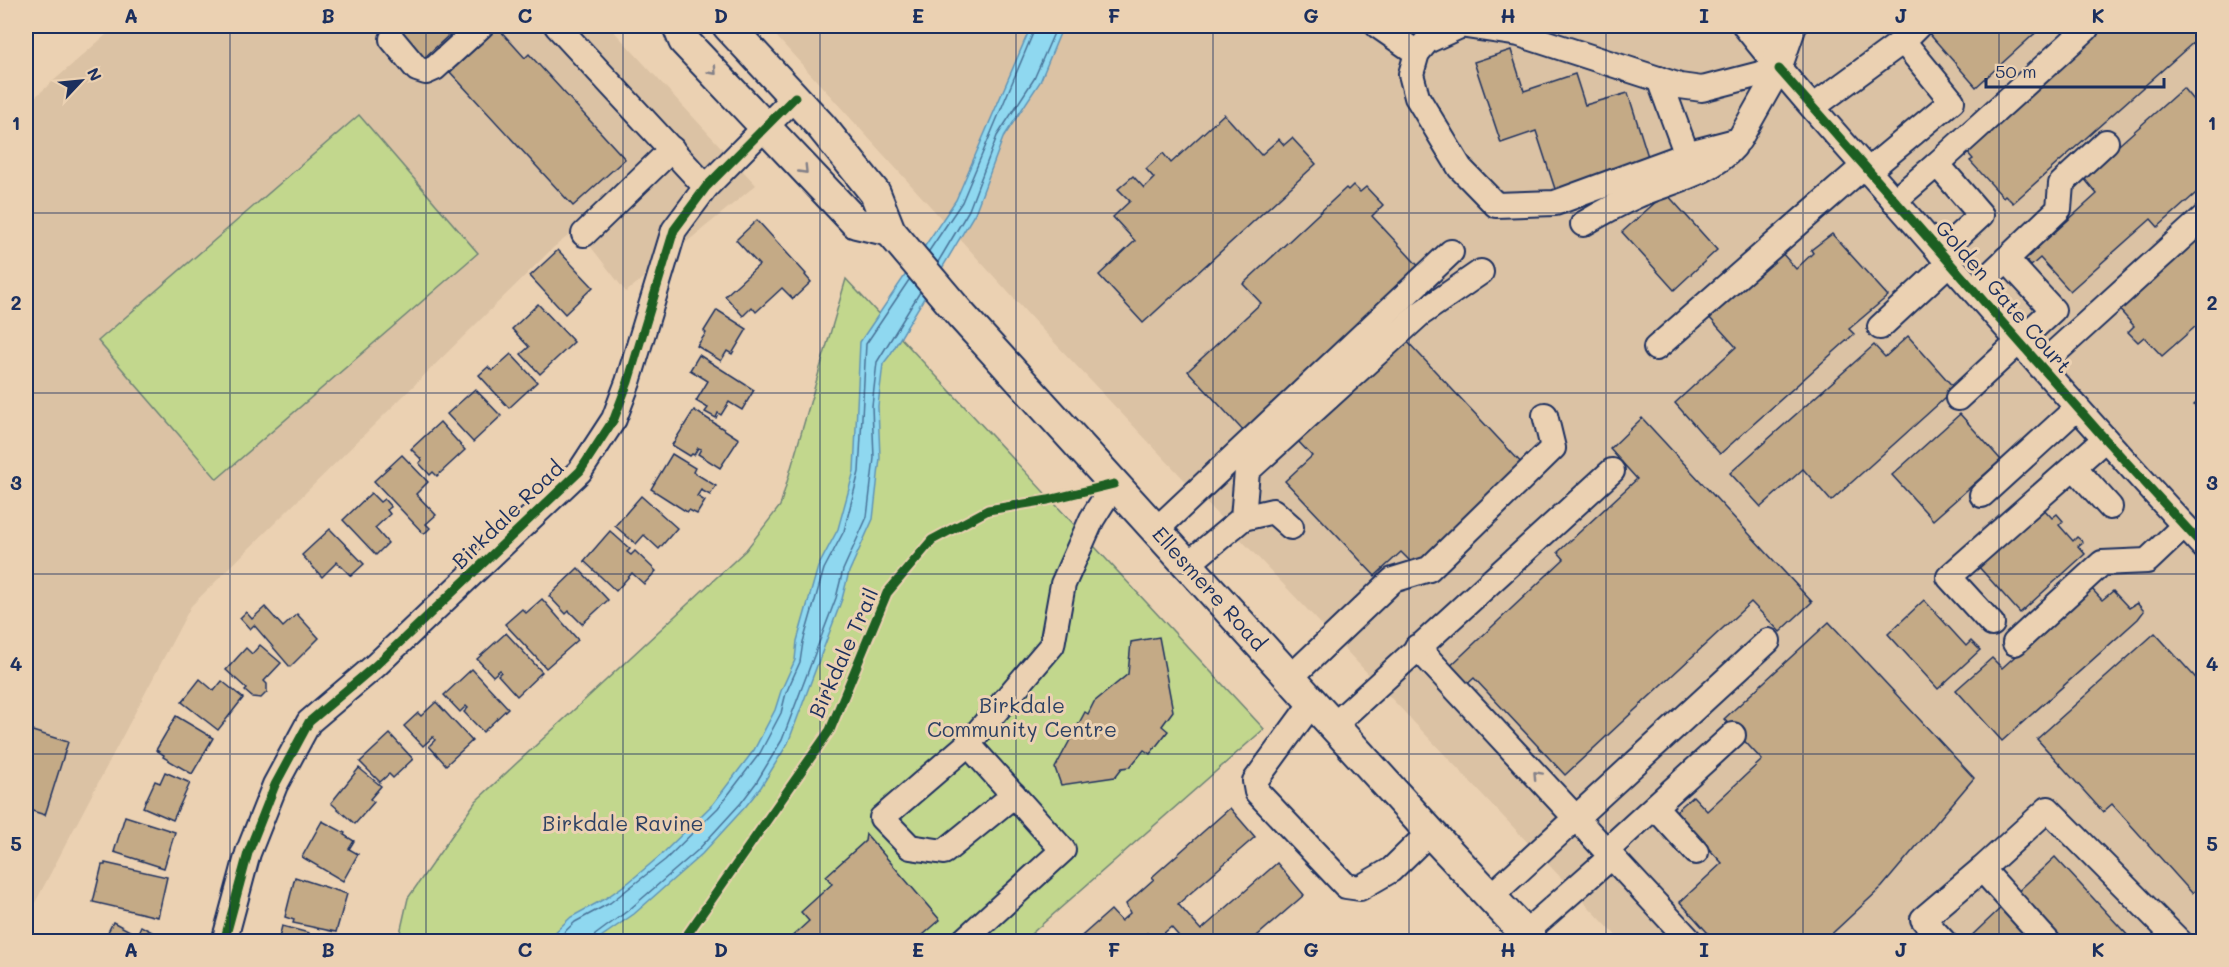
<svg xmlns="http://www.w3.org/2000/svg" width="2229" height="967" font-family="Mali,sans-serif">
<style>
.built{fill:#dbc2a4}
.green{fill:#c2d78d;stroke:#6e8376;stroke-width:1.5}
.water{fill:#8fd8f0;stroke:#6194b6;stroke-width:1.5}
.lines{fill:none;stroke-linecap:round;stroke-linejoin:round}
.shore{stroke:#497398;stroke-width:1.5}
.building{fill:#c4aa86;stroke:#1b2f5e;stroke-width:1.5}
.minor-casing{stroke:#1b2f5e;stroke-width:28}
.major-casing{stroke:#1b2f5e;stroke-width:34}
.minor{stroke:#ebd1b2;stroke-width:24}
.major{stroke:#ebd1b2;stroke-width:30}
.cycleway-casing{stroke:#ebd1b2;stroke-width:13}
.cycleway{stroke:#1b5e20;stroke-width:9}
.oneway{stroke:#838088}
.grid{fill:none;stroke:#1b2f5e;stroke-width:1.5;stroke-opacity:0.55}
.labels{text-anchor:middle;stroke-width:6;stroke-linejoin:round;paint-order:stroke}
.street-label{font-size:21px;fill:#1b2f5e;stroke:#ebd1b2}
.park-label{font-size:21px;fill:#2c4063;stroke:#ebd1b2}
.neatline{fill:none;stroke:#1b2f5e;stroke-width:2}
.grid-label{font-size:20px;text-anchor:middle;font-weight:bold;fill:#1b2f5e}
</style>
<rect width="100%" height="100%" fill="#ebd1b2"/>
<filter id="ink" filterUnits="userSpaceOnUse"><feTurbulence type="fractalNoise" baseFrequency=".0167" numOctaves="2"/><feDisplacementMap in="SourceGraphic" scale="12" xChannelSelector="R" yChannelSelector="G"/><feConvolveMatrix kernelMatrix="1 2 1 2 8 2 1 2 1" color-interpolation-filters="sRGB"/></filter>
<g filter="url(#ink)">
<g class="built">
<path d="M116,26h493l147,159 -130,107 -49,-63 -23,18 -363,359 -165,314v-815z"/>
<path d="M767,26h1436v915h-582l-585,-618z"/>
</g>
<g class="green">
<path d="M359,115l119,138 -261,226 -119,-138z"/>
<path d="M846,279l418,450 -241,212 -625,1 10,-44 68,-97 270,-251 34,-44z"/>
</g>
<path class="water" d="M1031,26h32l-23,56 -37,56 -28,75 -85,142 -7,9 -5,42 2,52 -7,61 -24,53 -7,27 -54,144 -27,44 -15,19 -44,48 -68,60 -39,27 -50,1 26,-25 35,-19 23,-16 32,-27 52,-51 41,-54 21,-40 6,-19 14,-31 2,-19 21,-74 20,-38 16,-58 6,-129 96,-142z"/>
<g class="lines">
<g class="shore">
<path d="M929,251l33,-49 74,-176"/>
<path d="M938,262l31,-52 28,-74 37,-57 23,-53"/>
<path d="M554,942l21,-20 35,-19 55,-43 53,-52 42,-55 21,-40 5,-20 14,-31 3,-20 21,-73 20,-38 15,-59 7,-128 43,-64"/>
<path d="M593,942l2,-7 35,-26 68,-59 43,-47 15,-20 26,-43 54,-142 7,-28 24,-53 7,-59 -2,-52 5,-44 43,-70"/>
</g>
</g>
<g class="building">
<path d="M393,26h66l-35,32z"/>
<path d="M1931,26h112l-67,61 -50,-57z"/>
<path d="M2105,26h99v7l-191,170 -8,-8 -2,2 -33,-36 3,-2 -7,-8z"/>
<path d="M498,28l27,30 4,-4 96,105 -52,47 -123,-134z"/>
<path d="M1511,50l13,41 51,-17 10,31 43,-12 22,70 -93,32 -21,-64 -35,12 -27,-81z"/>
<path d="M2183,88l20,24 1,74 -46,41 -7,-8 -81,72 -30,-33 -9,8 -6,-7 72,-65 -14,-17z"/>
<path d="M1224,114l37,41 18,-16 5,6 8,-7 24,26 -173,159 -44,-48 36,-34 -22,-24 17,-16 -12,-12 15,-13 11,12 10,-10 -8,-9 17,-16 8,10z"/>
<path d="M1353,185l7,7 6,-5 17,18 -11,11 51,55 -176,164 -59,-64 73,-68 -18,-19 103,-96 2,2z"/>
<path d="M1666,193l51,57 -43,40 -52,-58z"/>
<path d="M757,220l49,54 -1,1 6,7 -18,17 -11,-11 -26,24 -4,-5 -9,9 -18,-20 34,-31 -23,-25z"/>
<path d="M2204,228v91l-42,37 -18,-19 -6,5 -10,-10 6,-6 -17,-19z"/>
<path d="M1832,234l56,62 -39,33 5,5 -134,120 -45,-51 61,-56 -27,-30 72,-65 15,17 17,-16 -2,-3z"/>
<path d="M558,250l35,37 -28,27 -35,-38z"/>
<path d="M538,304l36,38 -34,32 -19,-20 8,-7 -17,-18z"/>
<path d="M717,310l30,19 -15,25 -5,-3 -6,10 -24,-15 9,-13 -2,-2z"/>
<path d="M1908,336l47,53 -124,112 -28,-32 -42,38 -31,-34 144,-128 11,12z"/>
<path d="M1405,339l120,128 -108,101 -16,-16 -26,24 -90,-95 27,-25 -15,-16z"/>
<path d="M511,354l26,28 -28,26 -30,-33 9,-8 4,4z"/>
<path d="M699,355l55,35 -12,20 -13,-8 -8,13 -3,-2 -2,5 -11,-6 3,-4 -12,-7 12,-20 -18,-11z"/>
<path d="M475,389l26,27 -28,26 -26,-28z"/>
<path d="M2204,396v19l-10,-10z"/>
<path d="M694,410l45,29 -19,29 -22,-14 3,-5 -3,-1 -4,7 -2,-1 -2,2 -18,-11z"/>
<path d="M1960,414l41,46 -68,60 -41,-45z"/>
<path d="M1642,418l170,184 -32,30 -29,-30 -186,173 -91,-97 -12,11 -17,-18 119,-112 -6,-7 79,-73 -27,-30z"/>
<path d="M440,422l25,28 -28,26 -4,-4 -3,3 -11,-12 3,-3 -11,-11z"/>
<path d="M672,454l23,14 -2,4 23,14 -6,9 -9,-5 -4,6 8,5 -8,13 -8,-4 -2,2 -36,-23z"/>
<path d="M402,455l26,27 -12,12 20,21 -10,9 4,4 -6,6 -50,-53z"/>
<path d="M371,493l9,9 4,-3 7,8 -4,3 3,4 -15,14 13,15 -12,12 -33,-35z"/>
<path d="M641,496l36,32 -18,21 -15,-14 -8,9 -21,-18z"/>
<path d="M2043,508l9,10 5,-4 6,7 -4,4 14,16 4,-4 6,5 -5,4 7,8 -65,59 -42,-47z"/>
<path d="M330,529l34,35 -13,12 -14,-14 -15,15 -20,-22z"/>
<path d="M610,531l20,18 -3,3 4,3 4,-4 21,20 -12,13 -12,-11 -16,18 -32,-30z"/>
<path d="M578,568l30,32 -26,24 -13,-13 -3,3 -17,-18z"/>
<path d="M2091,588l11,12 11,-9 16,17 8,-5 7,8 -6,8 -136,122 -46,-51 36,-32 10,10z"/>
<path d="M542,599l36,41 -32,28 -41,-44 17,-15 4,4z"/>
<path d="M1924,600l42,46 5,-5 9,9 -42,39 -50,-55z"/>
<path d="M265,607l18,20 14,-13 22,24 -29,29 -36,-42 -4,4 -10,-11 6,-6 6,7z"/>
<path d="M1829,622l145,156 -92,109 -59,55h-107l-36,-40 42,-39 -47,-51 18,-16 14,15 55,-51 -38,-41z"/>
<path d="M506,633l36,39 -25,24 -19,-21 3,-3 -1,-2 -7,6 -16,-17z"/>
<path d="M2155,633l49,54v195l-12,11 -80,-89 -9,8 -66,-73z"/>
<path d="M1159,637l14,74 -11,15 6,5 -18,23 -6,-4 -14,17 -8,1 -7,9 -54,8 -6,-17 30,-56 3,2 6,-12 34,-28 3,-32z"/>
<path d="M260,645l21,18 -17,18 3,3v8l-6,6 -9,-1 -7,-6 2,-2 -21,-19 20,-22 6,6z"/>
<path d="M472,669l36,39 -25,24 -19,-20 4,-4 -2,-2 -6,6 -16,-17z"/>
<path d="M200,679l14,12 8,-10 21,17 -25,32 -36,-28z"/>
<path d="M436,702l36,39 -26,24 -17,-19 6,-6 -2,-3 -10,9 -19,-20 14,-13 3,3z"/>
<path d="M176,716l37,22 -21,36 -29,-17 1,-2 -8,-5z"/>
<path d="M26,729l42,13 -23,73 -19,-6z"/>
<path d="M390,734l23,25 -20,19 -4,-4 -9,8 -20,-20z"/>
<path d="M359,768l22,18 -11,13 4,3 -19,22 -24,-21z"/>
<path d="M165,772l25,11 -17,37 -30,-13 12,-26 5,2z"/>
<path d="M1230,808l25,29 -77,67 23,26 76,-67 27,32 -54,47h-66l-13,-15 -16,14 -8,-8 -9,9h-63l36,-32 10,11 9,-8 -4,-9 28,-25 -2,-2z"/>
<path d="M125,816l50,16 -11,36 -50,-16z"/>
<path d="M322,821l23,12 -1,2 10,6 -5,8 9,5 -15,27 -41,-24z"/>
<path d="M866,834l74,86 -25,22h-129l23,-21 -8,-9 31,-28 -6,-8 39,-35z"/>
<path d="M2055,857l76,82 -3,3h-76l-41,-44z"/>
<path d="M105,863l62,14 -9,40 -65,-15 9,-37h3z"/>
<path d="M295,877l52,17 -11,38 -43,-9 1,-3 -9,-3z"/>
<path d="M2005,904l34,38h-74z"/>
<path d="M113,922l24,13 4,-9 22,12 -1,4h-59z"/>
<path d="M282,926l27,7 -1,3 20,6h-50z"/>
</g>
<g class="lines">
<defs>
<g id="minor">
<path d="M557,26l149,161"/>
<path d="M1378,26l39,27"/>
<path d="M1460,26l-33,15 -10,12 -6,21 6,23 43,71 36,37 59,-2 142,-52 42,-11 40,-71 15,-43"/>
<path d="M1466,26l53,8 161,52 22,3 77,-20"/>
<path d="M1745,26c54,69 113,133 171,199 95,109 190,216 288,322"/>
<path d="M1772,26l6,37"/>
<path d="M392,39l25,30 9,3 9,-4 46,-42"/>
<path d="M1659,79l28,76"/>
<path d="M1813,107l90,-66 15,-15"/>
<path d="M1937,164l149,-135"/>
<path d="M1868,171l84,-70 -49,-60"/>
<path d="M1894,201l43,-37 44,51 -41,38"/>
<path d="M1583,224c17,-10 35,-20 53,-28 32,-14 75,-22 98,-49"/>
<path d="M584,234l88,-85"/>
<path d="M1974,290l85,-81 2,-25 45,-42"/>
<path d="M1880,327l69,-64"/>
<path d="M1656,348l208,-182"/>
<path d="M2040,366l164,-149"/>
<path d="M1958,398l95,-88 -47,-51"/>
<path d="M2074,467l36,40"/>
<path d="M1982,495l95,-87"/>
<path d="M1243,518l4,-47 173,-157 61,-42"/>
<path d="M1156,530l295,-278"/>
<path d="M1187,565l56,-47 30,-7 18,16"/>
<path d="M1992,624l-43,-47 156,-138"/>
<path d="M2015,643l87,-80 45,-2 37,-35"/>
<path d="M1417,647l274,295"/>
<path d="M1290,678l103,-98 36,-11 124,-121 -8,-33"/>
<path d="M1312,703l-57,78 2,11 89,94 14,2 31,-18 39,-38"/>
<path d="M1333,726l279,-255"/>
<path d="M1014,795l-70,57 -34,-5 -28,-29 86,-74 84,-99 11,-61 29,-65 22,-35"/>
<path d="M1655,807l41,45"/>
<path d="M1606,851l127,-116"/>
<path d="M1982,869l66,73"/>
<path d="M1491,896l277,-255"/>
<path d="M1525,933l86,-76"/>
<path d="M224,942l24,-89 27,-68 34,-63 66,-56 205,-195 34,-52 14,-37 46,-152 32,-43 89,-90"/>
<path d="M962,942l101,-92 -95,-106"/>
<path d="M1944,942l-21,-23 59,-50 66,-60 132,133"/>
</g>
<g id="major">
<path d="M678,26l6,15 172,182 34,8"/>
<path d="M728,26l93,100 54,67 15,38 71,84 469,517 103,110"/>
</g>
</defs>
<use href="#minor" class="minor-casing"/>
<use href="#major" class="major-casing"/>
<use href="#minor" class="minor"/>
<use href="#major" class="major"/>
<defs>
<g id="cycleway">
<path d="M1779,69l326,370 99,108"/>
<path d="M224,942l24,-89 27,-68 34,-63 66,-56 205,-195 34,-52 14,-37 46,-152 32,-43 89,-90"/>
<path d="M682,942l148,-212 57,-137 45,-53 56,-30 60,-10 66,-16"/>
</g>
</defs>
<use href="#cycleway" class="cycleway-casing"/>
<use href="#cycleway" class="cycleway"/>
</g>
<defs><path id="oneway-chevron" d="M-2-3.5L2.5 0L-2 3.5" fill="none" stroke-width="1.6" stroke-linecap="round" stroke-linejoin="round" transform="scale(1.5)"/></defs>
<g class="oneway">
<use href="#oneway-chevron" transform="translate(713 71) rotate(47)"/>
<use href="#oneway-chevron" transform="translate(804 170) rotate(46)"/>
<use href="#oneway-chevron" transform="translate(1537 775) rotate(-133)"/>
</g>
</g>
<path class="grid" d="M230,26v916M426,26v916M623,26v916M820,26v916M1016,26v916M1213,26v916M1409,26v916M1606,26v916M1803,26v916M1999,26v916M26,213h2178M26,393h2178M26,574h2178M26,754h2178"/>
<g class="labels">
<g class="street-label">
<text transform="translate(2003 297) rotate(49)" y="7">Golden Gate Court</text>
<text transform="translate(508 515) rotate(-44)" y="7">Birkdale Road</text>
<text transform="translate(1209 589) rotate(48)" y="7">Ellesmere Road</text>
<text transform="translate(844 653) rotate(-66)" y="7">Birkdale Trail</text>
</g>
<g class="park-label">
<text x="1022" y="713">Birkdale<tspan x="1022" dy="24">Community Centre</tspan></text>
<text x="623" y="831">Birkdale Ravine</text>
</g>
</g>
<rect width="2229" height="967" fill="none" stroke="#ebd1b2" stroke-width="66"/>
<g transform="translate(81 81) rotate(64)" stroke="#ebd1b2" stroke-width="4.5" paint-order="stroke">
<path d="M0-4.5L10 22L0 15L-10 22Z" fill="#1b2f5e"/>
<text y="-9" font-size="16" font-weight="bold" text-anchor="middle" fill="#1b2f5e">N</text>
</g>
<path d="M1986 78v9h178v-9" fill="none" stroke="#1b2f5e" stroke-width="3"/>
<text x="1995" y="78" font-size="18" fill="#1b2f5e" stroke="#ebd1b2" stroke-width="4.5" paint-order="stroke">50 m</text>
<rect x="33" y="33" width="2163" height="901" class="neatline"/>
<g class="grid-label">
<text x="131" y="23">A</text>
<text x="328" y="23">B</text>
<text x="525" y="23">C</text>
<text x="721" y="23">D</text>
<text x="918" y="23">E</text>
<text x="1114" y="23">F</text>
<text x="1311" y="23">G</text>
<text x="1508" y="23">H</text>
<text x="1704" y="23">I</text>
<text x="1901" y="23">J</text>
<text x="2098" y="23">K</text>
<text x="16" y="130">1</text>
<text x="2212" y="130">1</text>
<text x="16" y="310">2</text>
<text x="2212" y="310">2</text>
<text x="16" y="490">3</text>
<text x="2212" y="490">3</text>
<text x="16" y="671">4</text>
<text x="2212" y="671">4</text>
<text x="16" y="851">5</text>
<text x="2212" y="851">5</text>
<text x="131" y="957">A</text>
<text x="328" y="957">B</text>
<text x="525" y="957">C</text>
<text x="721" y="957">D</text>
<text x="918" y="957">E</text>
<text x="1114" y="957">F</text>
<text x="1311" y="957">G</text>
<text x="1508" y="957">H</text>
<text x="1704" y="957">I</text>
<text x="1901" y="957">J</text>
<text x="2098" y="957">K</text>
</g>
</svg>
